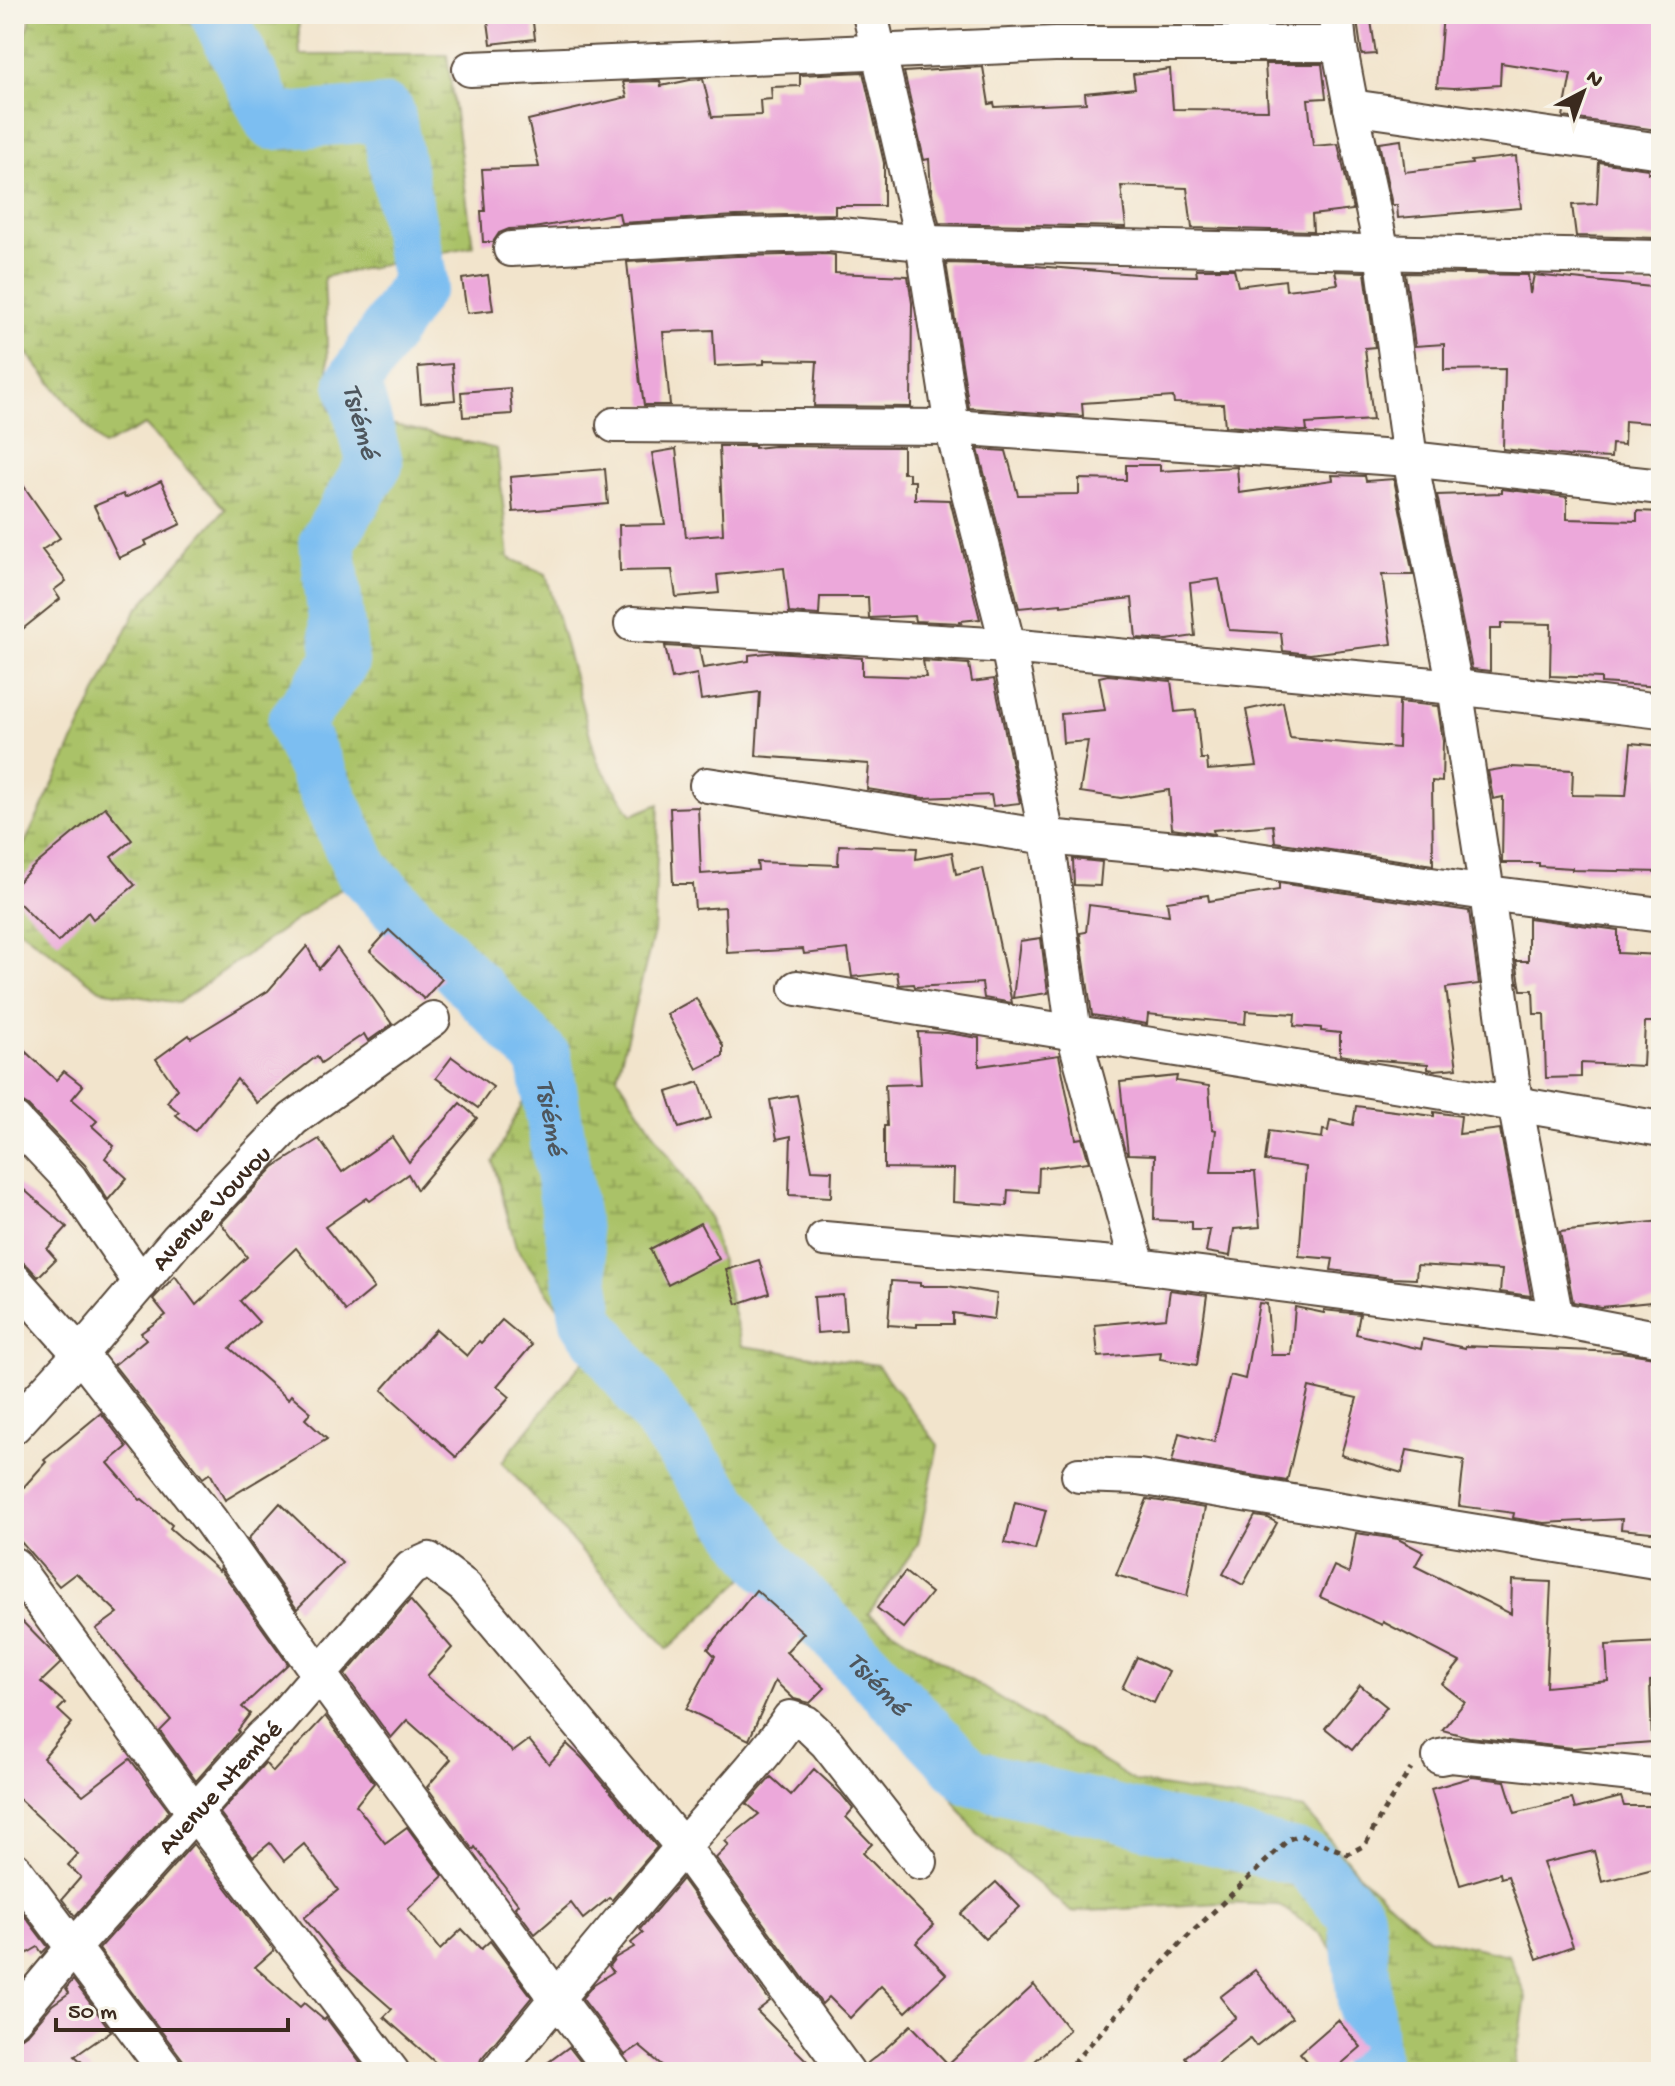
<svg xmlns="http://www.w3.org/2000/svg" width="1675" height="2086" font-family="'Gochi Hand',sans-serif">
<style>
.wetland{fill:url(#wetland-marsh);stroke:#727642;stroke-width:2}
.lines{fill:none;stroke-linecap:round;stroke-linejoin:round}
.river{stroke:#7bbef1;stroke-width:56}
.building{fill:#eca8da}
.street-casing{stroke:#564638;stroke-width:38}
.path{stroke:#564638;stroke-width:5;stroke-dasharray:6 6;stroke-linecap:butt}
.street{stroke:#fff;stroke-width:34}
.labels{text-anchor:middle;stroke-width:6;stroke-linejoin:round;paint-order:stroke}
.street-label{font-size:26px;fill:#3b2a1e;stroke:#f7f3e8}
.water-label{font-size:28px;font-style:italic;fill:#4e565d;stroke:#f7f3e8}
</style>
<defs>
<pattern id="wetland-marsh" width="20" height="14" patternUnits="userSpaceOnUse" patternTransform="scale(2)"><rect width="20" height="14" fill="#aac267"/><path d="M1 5h8M5 5V1M11 12h8M15 12V8" fill="none" stroke="#8c9e54"/></pattern>
</defs>
<rect width="100%" height="100%" fill="#f7f3e8"/>
<filter id="ink" filterUnits="userSpaceOnUse"><feTurbulence type="fractalNoise" baseFrequency=".0125" numOctaves="2"/><feDisplacementMap in="SourceGraphic" scale="16" xChannelSelector="R" yChannelSelector="G"/><feConvolveMatrix kernelMatrix="1 2 1 2 8 2 1 2 1" color-interpolation-filters="sRGB"/></filter>
<filter id="wash" filterUnits="userSpaceOnUse"><feTurbulence type="fractalNoise" baseFrequency=".006" numOctaves="4" result="noise"/><feDisplacementMap in="SourceGraphic" scale="32" xChannelSelector="R" yChannelSelector="G"/><feGaussianBlur stdDeviation="1.8" result="paint"/><feColorMatrix in="noise" values="0 0 0 0 0 0 0 0 0 0 0 0 0 0 0 0 0 1.4 0 .05"/><feComposite in="paint" operator="in"/></filter>
<g filter="url(#wash)">
<rect width="100%" height="100%" fill="#f2e4cc"/>
<path class="wetland" d="M31,14h267l2,41h147l26,191 -149,31 6,133 167,39 12,109 37,16 51,187 35,54 27,-11 -5,128 -37,144 93,143 32,127 135,19 61,80 -20,99 -50,70 96,62 172,106 168,27 58,69 66,59 81,18 17,42 -12,75h-142l-7,-76 -44,-62 -42,-29 -60,-2 -147,9 -94,-77 -56,-79 -166,-189 -88,82 -166,-187 88,-109 -74,-106 -23,-85 51,-103 -180,-187 -186,131 -78,-13 -86,-65v-59l121,-254 90,-103 -80,-84 -42,21 -87,-106 -2,1v-278l15,-37z"/>
<g class="lines">
<path class="river" id="s1" d="M218,14l55,108 114,-9 33,169 -67,101 22,80 -48,79 14,119 -46,62 68,148 181,188 44,262 177,240 205,216 337,83 49,55 16,157"/>
</g>
<g id="blocks">
<g class="building">
<path d="M487,14h45l3,25 -44,5z"/>
<path d="M1356,14h14l6,40 -14,1z"/>
<path d="M1443,14h218v96l-4,20 -94,-13 8,-43 -70,-11 -1,22 -46,3 -17,-1z"/>
<path d="M1265,64h57l4,34 -18,1 5,47 25,-2 15,66 -41,5 1,16 -121,-3 -5,-40 -66,-2 5,41 -187,-4 -8,-34 -2,-30 -5,1 -20,-88 79,-5 6,37 5,-1 1,4 91,-4 -1,-10 50,-5 -2,-14 37,-5 3,40 95,1z"/>
<path d="M863,72l21,91v43h-49v8l-99,2 -115,7 -2,-10 -85,15 -25,1 -10,4 -6,9h-10l-2,-31h4l-3,-42 57,-2 -11,-47 99,-23 -4,-15 37,-1 1,5 29,-6 13,-1 9,38 49,-2 -1,-15 12,-1 -1,-12 29,-1v-11z"/>
<path d="M1401,140l4,32 67,-8 -1,-3 45,-5 5,52 -123,10 -1,-13h-5l-13,-62z"/>
<path d="M1599,162l49,7v4l13,1v24h-6l2,40 -81,-2 -4,-31 25,-1z"/>
<path d="M828,254l7,1v18l73,3 4,27 -1,104 -97,-1 3,-45 -53,-1v4l-49,2 -2,-36 -50,2 7,73h-26l-3,-21h-1l-13,-122 110,-6z"/>
<path d="M946,263l77,2 126,10 48,1 -1,-7h38l4,17 47,-6 1,10 52,-6 -3,-13 30,1 10,75 -10,1 8,72 -67,4 1,7h-6l-76,-5 -2,-22 -49,-1 -1,-6 -91,6 1,13 -114,-8z"/>
<path d="M1405,273l123,2 2,19 4,-19 127,13v136l-36,-3 -1,24 -12,-1 -1,14 -43,-2 -65,-7 2,-80 -61,1v-26l-29,2z"/>
<path d="M488,275l5,35 -26,3 -5,-34z"/>
<path d="M452,364l3,36 -34,3 -3,-36z"/>
<path d="M510,388l2,26 -49,3 -2,-25z"/>
<path d="M719,446h36v2l19,-2 129,1v26h6v8h6v18l35,1 30,119 -20,2 1,2 -46,-2 -1,-5 -45,2 -1,-21h-48l-1,18 -30,-2 -5,-45 -67,7 2,18 -43,4 -4,-27 -52,1 -1,-46 46,-1 -13,-71 24,-4 10,88 37,-3z"/>
<path d="M978,449l28,2 12,44 61,-1v-15l47,1v-15h34v6l77,-4 2,26 94,-13 -1,-5 33,1 1,5 28,-2 19,96h-31l10,69 -82,10 -27,-3 -2,-18 -52,-3 -10,-51 -29,4 5,53 -28,4 -31,-2 -4,-40 -71,8v-2l-42,4z"/>
<path d="M605,469l3,35 -95,8 -3,-35z"/>
<path d="M14,472l46,66 -18,12 24,31 -12,9 6,9 -46,37z"/>
<path d="M161,481l20,43 -36,17 2,4 -28,13 -25,-52 29,-12 2,4z"/>
<path d="M1502,489l65,8v22l70,2v-10l24,1v175l-60,-4v-5l-51,-2 1,-52 -50,-1v6h-11v42l-18,-2 -35,-174 65,-2z"/>
<path d="M665,646l34,2 4,20 46,-7v-6l27,-3 86,6v17l64,2 -3,-16 46,3 3,18 22,-3 26,124 -27,3 -2,-11 -67,3 -57,-9 2,-25 -113,-8 4,-64 -59,8 -4,-26 -25,5z"/>
<path d="M1108,675l63,6 4,31 21,-2 5,49h6l1,11 49,-4 -11,-56 37,-8 7,36 108,10 1,-46 39,4 5,35 -1,41 -10,-1 1,84 -158,-23 -2,-17 -60,5 1,4 -42,-6 -3,-38 -48,8 -41,-6 8,-51 -25,2 -2,-29 44,-4 -6,-33z"/>
<path d="M1631,743l30,3v126l-89,-2v-2l-33,-2v-3h-37l1,-66 -10,2 -5,-28 24,-4 61,3 -1,25 54,1z"/>
<path d="M105,807l27,33 -21,17 24,28 -42,34 -5,-7 -30,30 -44,-44v-12l19,-19z"/>
<path d="M698,807l3,67 57,-4 -1,-8 81,3 1,-20 78,3 -1,11 36,-7 4,22 27,-6 29,135 -28,-5 -2,-15 -67,4 -1,-3 -15,1 -2,-13 -45,5 -4,-28 -44,5 -1,-5 -76,4 -2,-46 -30,2 -2,-25h-20l-3,-76z"/>
<path d="M1073,859l29,3 -2,24 -26,-1z"/>
<path d="M1279,883l190,28 10,73 -33,4 11,80 -23,2 -6,-1v-5l-62,-5 -26,-4v-22l-19,-2v-3l-27,-2 1,-12 -49,-3 -1,13 -97,-10 -1,10 -55,-9 -12,-82 6,-1 3,-27 80,10 -2,-14 41,-6 1,6 70,-11z"/>
<path d="M1528,918l90,12v23l43,2 -1,67h-15l-2,44 -62,-3v14l-35,1 -2,-64h-10l-1,-24h-12l-5,-29h12z"/>
<path d="M389,930l53,49 -18,20 -54,-48z"/>
<path d="M1041,938l7,55 -35,5 7,-57z"/>
<path d="M307,946l12,23 18,-21 55,76 -24,17 -4,-7 -43,29 -4,-7 -60,47 -20,-24 -42,52 -19,-16 3,-3 -12,-10 10,-13 -21,-30 33,-24 2,3 77,-47z"/>
<path d="M696,998l27,48v10l-26,13 -30,-55z"/>
<path d="M918,1032l29,1 32,5v28l80,-11 17,84 6,-1 7,24 -50,6 -1,24 -30,-2 -1,16 -54,-4 1,-33 -70,-1v-42h3l-2,-41 36,-1z"/>
<path d="M14,1041l42,39 8,-9 19,15 -11,13 25,22 -5,5 22,20 -9,12 22,20 -19,22 -23,-35 -57,-59 -8,-5h-6z"/>
<path d="M452,1057l41,30 -15,21 -42,-30z"/>
<path d="M1177,1076l-1,5 33,5 3,43 4,1 -5,42h44l5,55 -26,2 -4,27 -24,-4 4,-22h-18v-8l-38,-2 1,-65 -27,-1 -8,-72z"/>
<path d="M699,1082l12,36 -32,10 -12,-36z"/>
<path d="M797,1095l15,75 20,1 -1,26 -42,-2 2,-59 -14,3 -7,-39z"/>
<path d="M460,1103l17,15 -60,72 -9,-16 -38,27 -3,-3 -42,29 49,61 -28,23 -50,-63 -56,53 19,21 -29,26 58,51 3,-4 20,17 -6,7 22,20 -102,61 -15,-27 -7,5 -89,-113 32,-26 -5,-6 25,-18 -13,-16 22,-23 21,29 51,-48 -26,-34 53,-56 45,-28 23,33 50,-35 17,25z"/>
<path d="M1356,1106l78,10v-4l27,4 -2,18 41,-5 31,167 -31,-4 2,-22 -85,-5 -1,14 -25,-1 -60,-8 2,-11 -34,-3 7,-89 -41,-6 4,-30 53,7 1,-8 5,1 2,-11 23,5z"/>
<path d="M14,1181l53,46 -20,22 9,10 -18,18 -10,-11 -7,-5h-7z"/>
<path d="M1661,1221v80l-60,6 -28,-5 -13,-70z"/>
<path d="M700,1223l19,36 -51,26 -18,-36z"/>
<path d="M759,1260l10,33 -32,11 -11,-34z"/>
<path d="M891,1281l29,2v3h28l49,8 -3,25 -41,-6v11h-36v3l-29,-2z"/>
<path d="M1170,1290l37,5 -10,70 -37,-6 1,-7 -63,5 -3,-32 71,-7z"/>
<path d="M843,1295l3,36 -29,2 -3,-36z"/>
<path d="M1259,1303l8,1 4,51h20l4,-48 29,6v-3l36,4 -4,20 65,15 2,-10 42,9v-2l156,6 40,6v175l-40,-4 1,-10 -78,4 -31,-5 1,-5 -55,-7 5,-46 -57,-10 -5,23 -61,-18 16,-57 -48,-11 -22,94 -115,-19 7,-29 35,9 16,-67 15,4z"/>
<path d="M502,1320l30,25 -35,41 13,11 -54,60 -74,-67 54,-61 31,27 12,-15 2,2z"/>
<path d="M101,1413l26,34 -19,16 32,37 2,-1 30,26 -2,3 49,43 1,-2 68,95 -46,43 8,7 -12,16 1,2 -43,49 -36,-50 11,-11 -75,-91 22,-16 -42,-40 -17,13 -45,-52v-36l32,-36 -2,-2z"/>
<path d="M1147,1499l58,9 -18,88 -71,-21z"/>
<path d="M1015,1502l31,8 -11,40 -30,-7z"/>
<path d="M280,1503l62,60 -45,46 -49,-70z"/>
<path d="M1255,1516l13,2 9,5 -34,62 -20,-11z"/>
<path d="M1356,1533l42,6 25,13 -8,14 96,48 1,-34 39,2 -5,105 62,-6 -2,-36 55,-3v38l-11,1 2,61 -79,6 -104,-11 -27,-7 23,-28 -23,-18 18,-22 -77,-40 -1,3 -62,-28 14,-31 15,7z"/>
<path d="M905,1572l26,21 -28,35 -26,-20z"/>
<path d="M756,1590l48,43 -18,19 39,36 -15,15 -16,-4 -19,-18 -26,59 -63,-31 29,-53 -7,-7z"/>
<path d="M410,1600l42,48 -25,28 86,76 16,-12 20,24 18,-20 16,15 74,88 -45,53 -3,-2 -26,21 -12,-16 -36,31 -20,-27 3,-3 -43,-57 -2,3 -46,-63 24,-28 -44,-39 -16,18 -46,-63z"/>
<path d="M14,1613l39,40 8,10 -20,19 24,21 -7,7 14,13 -29,35 40,37 47,-36 39,52 -94,105 -13,-17 19,-22 -13,-12 10,-11 -64,-60z"/>
<path d="M1137,1657l32,15 -15,31 -32,-15z"/>
<path d="M1360,1685l27,22 -35,43 -27,-22z"/>
<path d="M325,1716l49,67 -18,22 29,38 22,-16 36,49 -35,33 32,41 22,-21 19,20 9,-8 42,56 -51,62 -4,13h-31l-62,-55 8,-8 -48,-42 -40,-49 34,-28 -34,-46 -20,17 -14,-18 -17,14 -33,-44 45,-50 8,9z"/>
<path d="M814,1769l27,25 12,15 -7,8 26,27 -9,9 71,72 -18,18 30,31 -40,38 -25,-26 -31,32 -21,-21 -7,7 -106,-146 13,-13 -4,-4 34,-27 -12,-10 24,-27 20,18z"/>
<path d="M1472,1777l33,4 10,32 57,-14 3,10 46,-12 3,9h37v61l-59,15 -8,-31 -51,12 30,83 -36,13 -29,-83 -7,2 -1,-5 -40,12 -29,-96z"/>
<path d="M193,1844l81,106 -19,17 45,40 4,-4 20,17 2,-2 41,54h-180l-4,-12 -84,-111z"/>
<path d="M682,1879l88,122 -13,10 61,61h-148l-31,-26 -14,9 -43,-57 12,-14 19,-12 -4,-6 6,-8 19,-11 -3,-4 12,-10 -3,-4z"/>
<path d="M996,1882l24,25 -35,32 -24,-25z"/>
<path d="M14,1902l34,45 -6,6 -4,-6 -12,7 -12,-18z"/>
<path d="M1255,1970l37,48 -36,28 -6,-8 -43,34h-10l-12,-15 51,-40 -16,-20z"/>
<path d="M73,1980l38,51 -36,25 18,16h-79v-33l8,-2 7,-5 23,-27 17,-12 -3,-5z"/>
<path d="M1034,1985l35,45 -46,42h-156l-2,-7 18,-14 28,-26 37,39z"/>
<path d="M1338,2020l23,27 -29,25h-15l-17,-19z"/>
<path d="M569,2047l18,23 -3,2h-49z"/>
</g>
</g>
</g>
<g filter="url(#ink)">
<use href="#blocks" fill-opacity="0" stroke="#564638" stroke-width="2"/>
<g class="lines">
<defs>
<g id="street">
<path d="M870,14l53,229 29,184 56,219 39,191 27,197 64,232"/>
<path d="M1336,14l3,30 12,63 31,145 28,207 45,228 32,206 28,210 41,216"/>
<path d="M470,69l585,-25h284"/>
<path d="M1351,107l310,44"/>
<path d="M511,249l225,-13 93,-2 94,9 738,15"/>
<path d="M614,425l338,2 458,32 251,28"/>
<path d="M632,624l376,22 447,41 206,24"/>
<path d="M707,785l340,52 141,13 299,43 174,22"/>
<path d="M797,988c288,48 577,90 864,141"/>
<path d="M14,1120l56,59 71,104"/>
<path d="M824,1239l314,27 418,53 105,20"/>
<path d="M14,1280l66,74 130,166 109,154 237,323 57,75"/>
<path id="s2" d="M14,1426l66,-72 97,-114 116,-121 140,-100"/>
<path d="M1079,1475l60,2 522,85"/>
<path d="M14,1565l181,248 197,259"/>
<path d="M1440,1757l11,-2 210,22"/>
<path d="M14,1869l153,203"/>
<path id="s3" d="M14,2019l59,-71 188,-210 19,-18 131,-152 18,-8 36,27 218,260 164,225"/>
<path d="M497,2072c60,-75 121,-149 183,-222 37,-44 78,-84 110,-132l16,5 21,20 93,119"/>
</g>
</defs>
<use href="#street" class="street-casing"/>
<path class="path" d="M1065,2072l117,-130 107,-103 11,-4 48,19 17,-9 19,-35 27,-41"/>
<use href="#street" class="street"/>
</g>
</g>
<g class="labels">
<g class="street-label">
<text dy="9" stroke="none"><textPath href="#s2" startOffset="294">Avenue Vouvou</textPath></text>
<text dy="9" stroke="none"><textPath href="#s3" startOffset="310">Avenue Ntembé</textPath></text>
</g>
<g class="water-label">
<text dy="10" stroke="none"><textPath href="#s1" startOffset="568">Tsiémé</textPath></text>
<text dy="10" stroke="none"><textPath href="#s1" startOffset="1384">Tsiémé</textPath></text>
<text dy="10" stroke="none"><textPath href="#s1" startOffset="2056">Tsiémé</textPath></text>
</g>
</g>
<rect width="1675" height="2086" fill="none" stroke="#f7f3e8" stroke-width="48"/>
<g transform="translate(1583 92) rotate(41)" stroke="#f7f3e8" stroke-width="6" paint-order="stroke">
<path d="M0-6L14 30L0 20L-14 30Z" fill="#3b2a1e"/>
<text y="-12" font-size="22" font-weight="bold" text-anchor="middle" fill="#3b2a1e">N</text>
</g>
<path d="M56 2018v12h232v-12" fill="none" stroke="#3b2a1e" stroke-width="4"/>
<text x="68" y="2018" font-size="24" fill="#3b2a1e" stroke="#f7f3e8" stroke-width="6" paint-order="stroke">50 m</text>
</svg>
